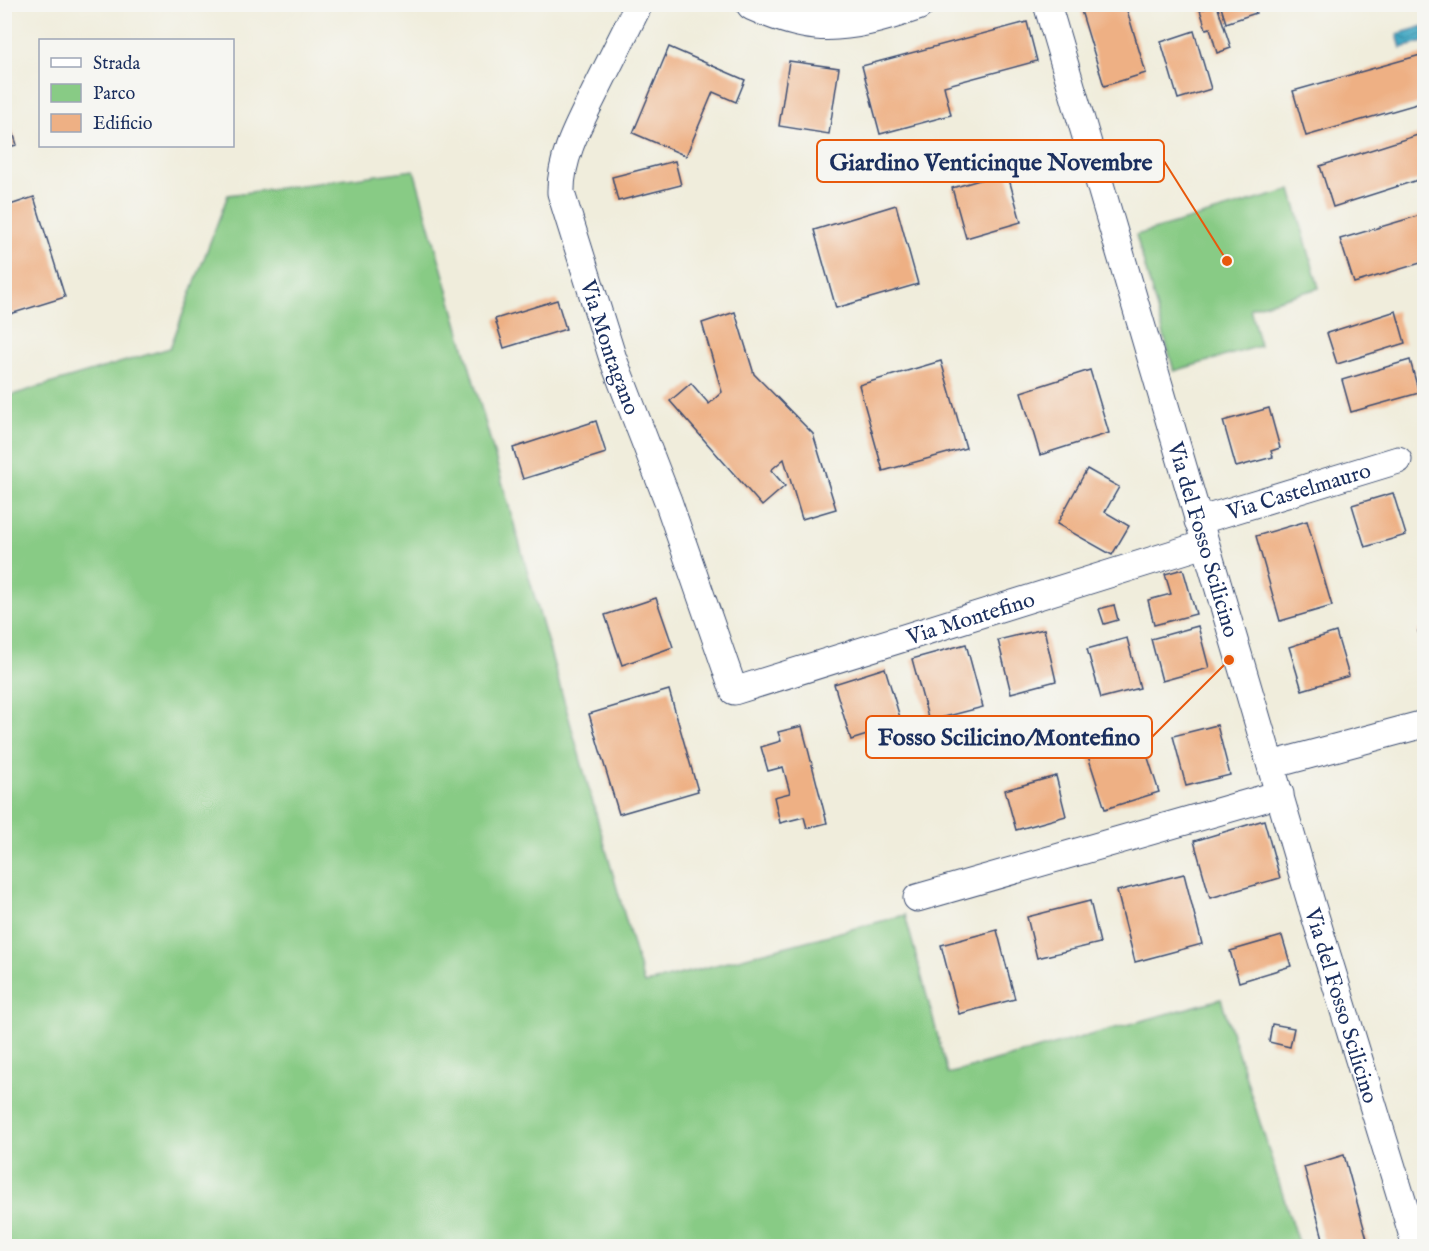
<svg xmlns="http://www.w3.org/2000/svg" width="1429" height="1251" font-family="'IM FELL English',serif">
<style>
.green{fill:#88cb85;stroke:#527d72;stroke-width:1.5}
.water{fill:url(#water-waves);stroke:#2e6b90;stroke-width:1.5}
.building{fill:#eeb084}
.lines{fill:none;stroke-linecap:round;stroke-linejoin:round}
.minor-casing{stroke:#3b4c71;stroke-width:29}
.tertiary-casing{stroke:#3b4c71;stroke-width:35}
.minor{stroke:#fff;stroke-width:27}
.tertiary{stroke:#fff;stroke-width:33}
.labels{text-anchor:middle;stroke-width:5;stroke-linejoin:round;paint-order:stroke}
.street-label{font-size:22px;fill:#1b2f5e;stroke:#f6f6f2}
.leader{fill:none;stroke:#e8590c;stroke-width:2}
.callout-dot{fill:#e8590c;stroke:#f6f6f2;stroke-width:2}
.callout{fill:#f6f6f2;stroke:#e8590c;stroke-width:2}
.callout-label{font-size:24px;text-anchor:middle;font-weight:bold;fill:#1b2f5e}
</style>
<defs>
<pattern id="water-waves" width="16" height="10" patternUnits="userSpaceOnUse" patternTransform="scale(1.5)"><rect width="16" height="10" fill="#42a7c2"/><path d="M0 5q4-4 8 0t8 0" fill="none" stroke="#3688a1"/></pattern>
</defs>
<rect width="100%" height="100%" fill="#f6f6f2"/>
<filter id="ink" filterUnits="userSpaceOnUse"><feTurbulence type="fractalNoise" baseFrequency=".0167" numOctaves="2"/><feDisplacementMap in="SourceGraphic" scale="12" xChannelSelector="R" yChannelSelector="G"/><feConvolveMatrix kernelMatrix="1 2 1 2 8 2 1 2 1" color-interpolation-filters="sRGB"/></filter>
<filter id="wash" filterUnits="userSpaceOnUse"><feTurbulence type="fractalNoise" baseFrequency=".008" numOctaves="4" result="noise"/><feDisplacementMap in="SourceGraphic" scale="24" xChannelSelector="R" yChannelSelector="G"/><feGaussianBlur stdDeviation="1.35" result="paint"/><feColorMatrix in="noise" values="0 0 0 0 0 0 0 0 0 0 0 0 0 0 0 0 0 1.4 0 .05"/><feComposite in="paint" operator="in"/></filter>
<g filter="url(#wash)">
<rect width="100%" height="100%" fill="#f0eddc"/>
<g class="green">
<path d="M414,170l230,814 261,-69 43,159 273,-75 78,247h-1294v-849l165,-49 58,-153z"/>
<path d="M1291,190l28,98 -69,20 10,38 -86,25 -38,-136z"/>
</g>
<path class="water" d="M1424,26v16l-23,6 -4,-14z"/>
<g id="blocks">
<g class="building">
<path d="M1079,4h46l21,69 -42,13z"/>
<path d="M1220,4h34l2,9 -30,10z"/>
<path d="M1217,5l14,43 -14,5 -7,-25 -4,1 -6,-19z"/>
<path d="M1027,22l10,39 -93,25 7,29 -71,19 -18,-68z"/>
<path d="M1194,31l17,58 -33,10 -17,-57z"/>
<path d="M669,47l76,33 -9,22 -23,-10 -27,64 -53,-23z"/>
<path d="M1424,54v48l-118,34 -13,-45z"/>
<path d="M789,61l50,7 -10,66 -50,-8z"/>
<path d="M4,104l13,41 -13,3z"/>
<path d="M1424,133v45l-91,29 -13,-41z"/>
<path d="M675,161l6,24 -63,16 -6,-24z"/>
<path d="M1007,172l14,50 -55,16 -14,-50z"/>
<path d="M34,197l31,100 -61,19v-109z"/>
<path d="M896,205l22,79 -82,24 -22,-78z"/>
<path d="M1424,214v48l-70,21 -14,-44z"/>
<path d="M557,300l9,29 -62,19 -9,-29z"/>
<path d="M1396,311l9,32 -68,21 -10,-31z"/>
<path d="M735,312l19,62 59,60 23,75 -34,10 -18,-60 -13,11 14,16 -23,20 -92,-105 21,-18 18,21 13,-12 -20,-69z"/>
<path d="M1410,360l9,33 -68,19 -9,-32z"/>
<path d="M941,361l25,87 -83,23 -24,-86z"/>
<path d="M1090,370l19,63 -69,22 -19,-63z"/>
<path d="M1269,408l11,40 -9,3 2,6 -37,10 -13,-46z"/>
<path d="M596,421l10,32 -83,26 -10,-31z"/>
<path d="M1087,469l32,18 -14,25 24,14 -17,29 -55,-31z"/>
<path d="M1393,493l13,42 -41,12 -13,-42z"/>
<path d="M1307,521l25,85 -52,15 -24,-85z"/>
<path d="M1183,569l13,45 -42,11 -6,-25 23,-6 -6,-20z"/>
<path d="M656,598l17,49 -51,18 -17,-50z"/>
<path d="M1114,605l4,15 -14,4 -5,-15z"/>
<path d="M1198,626l11,42 -47,13 -11,-42z"/>
<path d="M1044,629l12,52 -45,12 -13,-53z"/>
<path d="M1424,629v25l-6,-23z"/>
<path d="M1336,632l13,44 -47,14 -13,-43z"/>
<path d="M1127,638l13,50 -39,10 -14,-49z"/>
<path d="M966,644l17,63 -54,14 -17,-62z"/>
<path d="M885,668l17,56 -51,16 -17,-56z"/>
<path d="M669,690l29,101 -79,23 -30,-100z"/>
<path d="M1217,725l13,50 -44,11 -13,-50z"/>
<path d="M802,726l25,97 -20,5 -3,-11 -24,6 -6,-26 16,-4 -7,-26 -15,4 -7,-24 20,-6 -3,-9z"/>
<path d="M1142,739l17,53 -54,17 -17,-53z"/>
<path d="M1056,776l10,40 -50,14 -11,-40z"/>
<path d="M1264,820l16,58 -70,20 -16,-57z"/>
<path d="M1184,874l18,70 -67,18 -18,-71z"/>
<path d="M1090,901l10,42 -63,15 -10,-41z"/>
<path d="M997,930l18,69 -56,15 -18,-69z"/>
<path d="M1282,936l9,30 -52,16 -9,-31z"/>
<path d="M1272,1024l22,4 -4,19 -21,-5z"/>
<path d="M1344,1155l25,91h-44l-21,-79z"/>
</g>
</g>
</g>
<g filter="url(#ink)">
<use href="#blocks" fill-opacity="0" stroke="#3b4c71" stroke-width="1.5"/>
<g class="lines">
<defs>
<g id="minor">
<path id="s1" d="M639,4c-14,28 -28,56 -42,84 -16,33 -37,68 -36,105l52,166 55,142 66,190 471,-147"/>
<path id="s2" d="M1047,4l265,902 104,340"/>
<path id="s3" d="M1198,521l200,-61"/>
<path d="M1271,765l153,-41"/>
<path d="M917,898l363,-104"/>
</g>
<path id="tertiary" d="M753,4c20,9 41,17 63,19 34,3 69,-8 101,-19"/>
</defs>
<use href="#minor" class="minor-casing"/>
<use href="#tertiary" class="tertiary-casing"/>
<use href="#minor" class="minor"/>
<use href="#tertiary" class="tertiary"/>
</g>
</g>
<g class="labels">
<g class="street-label">
<text dy="8" stroke="none"><textPath href="#s1" startOffset="368">Via Montagano</textPath></text>
<text dy="8" stroke="none"><textPath href="#s3" startOffset="105">Via Castelmauro</textPath></text>
<text dy="8" stroke="none"><textPath href="#s2" startOffset="558">Via del Fosso Scilicino</textPath></text>
<text dy="8" stroke="none"><textPath href="#s1" startOffset="981">Via Montefino</textPath></text>
<text dy="8" stroke="none"><textPath href="#s2" startOffset="1044">Via del Fosso Scilicino</textPath></text>
</g>
</g>
<path class="leader" d="M1227 261L1164 161M1229 660L1152 737"/>
<g class="callout-dot">
<circle cx="1227" cy="261" r="6"/>
<circle cx="1229" cy="660" r="6"/>
</g>
<g class="callout">
<rect x="817" y="140" width="347" height="42" rx="6"/>
<rect x="866" y="716" width="286" height="42" rx="6"/>
</g>
<g class="callout-label">
<text x="991" y="170">Giardino Venticinque Novembre</text>
<text x="1009" y="745">Fosso Scilicino/Montefino</text>
</g>
<rect width="1429" height="1251" fill="none" stroke="#f6f6f2" stroke-width="24"/>
<rect x="39" y="39" width="195" height="108" fill="#f6f6f2" stroke="#9ea6b7" stroke-width="1.5"/>
<rect x="51" y="58" width="30" height="9" fill="#ffffff" stroke="#9ea6b7" stroke-width="1.5"/>
<text x="93" y="69" font-size="18" fill="#1b2f5e">Strada</text>
<rect x="51" y="84" width="30" height="18" fill="#88cb85" stroke="#9ea6b7" stroke-width="1.5"/>
<text x="93" y="99" font-size="18" fill="#1b2f5e">Parco</text>
<rect x="51" y="114" width="30" height="18" fill="#eeb084" stroke="#9ea6b7" stroke-width="1.5"/>
<text x="93" y="129" font-size="18" fill="#1b2f5e">Edificio</text>
</svg>
